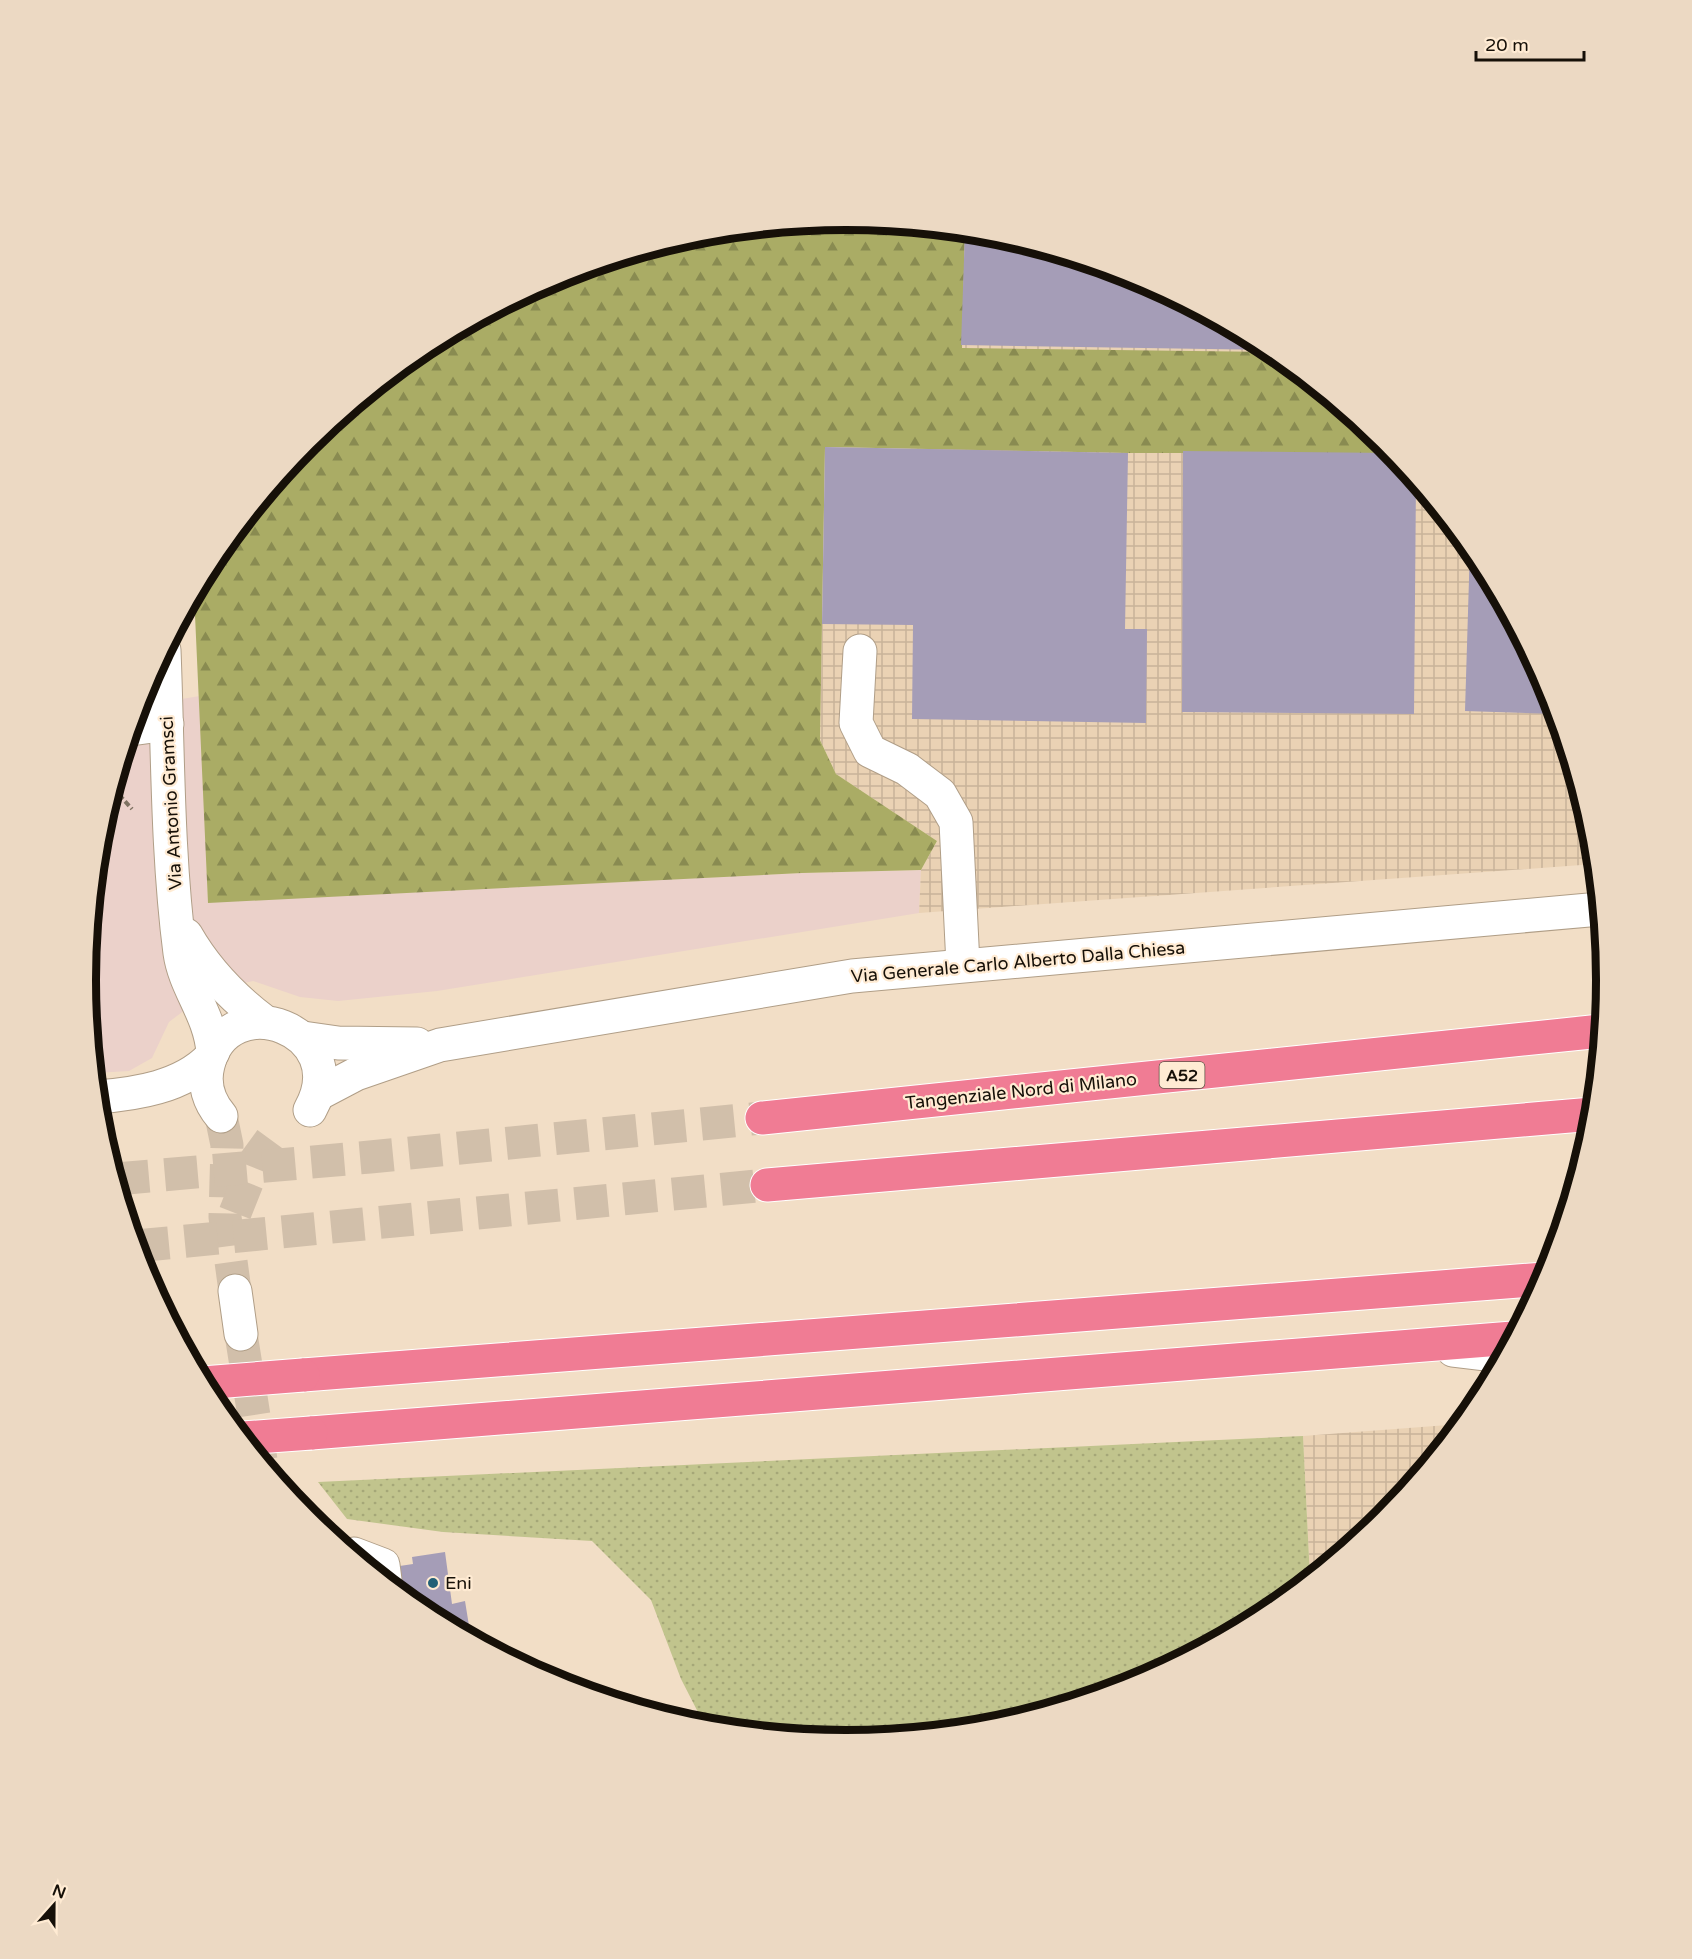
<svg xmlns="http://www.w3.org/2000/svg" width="1692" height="1959" font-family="'Varela Round',sans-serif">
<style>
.commercial{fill:#ebd1ca}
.industrial{fill:url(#industrial-grid)}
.grass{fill:url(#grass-dots)}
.forest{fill:url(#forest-firs)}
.building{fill:#a59db7}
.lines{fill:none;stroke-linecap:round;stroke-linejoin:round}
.minor-tunnel{stroke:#d1bfaa;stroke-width:33;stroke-dasharray:33 16;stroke-linecap:butt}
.highway-tunnel{stroke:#d1bfaa;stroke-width:33;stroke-dasharray:33 16;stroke-linecap:butt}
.minor-casing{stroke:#b09e87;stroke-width:35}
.highway-casing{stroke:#fff;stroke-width:35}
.path{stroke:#7e7262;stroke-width:4;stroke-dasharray:6 3;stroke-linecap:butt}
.minor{stroke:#fff;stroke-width:33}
.highway{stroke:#f07c94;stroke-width:33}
.highway-bridge-casing{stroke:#fff;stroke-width:35;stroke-linecap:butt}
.highway-bridge{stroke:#f07c94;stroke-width:33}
.poi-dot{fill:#226077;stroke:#ffebd3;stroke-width:2}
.labels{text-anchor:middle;stroke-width:4.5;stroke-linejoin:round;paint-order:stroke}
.shield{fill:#ffebd3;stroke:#5c5245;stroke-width:1.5}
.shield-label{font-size:16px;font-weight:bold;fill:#161008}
.street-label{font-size:18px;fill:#161008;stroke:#ffebd3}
.poi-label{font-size:18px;fill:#161008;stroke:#ffebd3;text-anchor:start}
.rim{fill:none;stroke:#161008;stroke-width:8}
</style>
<defs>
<pattern id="industrial-grid" width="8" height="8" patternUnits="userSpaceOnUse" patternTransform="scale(1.5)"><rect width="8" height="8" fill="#ead2b4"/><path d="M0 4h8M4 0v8" fill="none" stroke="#c8b399"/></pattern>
<pattern id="grass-dots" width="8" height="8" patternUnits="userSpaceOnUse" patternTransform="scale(1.5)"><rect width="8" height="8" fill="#c1c48d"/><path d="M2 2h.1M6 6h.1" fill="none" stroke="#a5a778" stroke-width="1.8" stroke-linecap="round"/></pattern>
<pattern id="forest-firs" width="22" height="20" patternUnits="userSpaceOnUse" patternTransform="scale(1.5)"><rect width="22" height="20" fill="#aaac65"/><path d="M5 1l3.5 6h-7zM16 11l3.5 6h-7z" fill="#898b51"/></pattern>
</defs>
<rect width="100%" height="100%" fill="#f2dec6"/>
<path class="commercial" d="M200,696l8,206 594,-29 119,-3 -2,43 -482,78 -99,10 -38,-4 -47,-16 -43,10 -41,31 -17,36 -23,13 -34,2 -9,-94 14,-148 38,-125z"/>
<g class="industrial">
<path d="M966,231l29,3 142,43 132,70 115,95 95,115 70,132 43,142 3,33 -676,49 2,-43 16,-29 -101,-67 -16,-34 2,-116 139,-275z"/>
<path d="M1461,1424l-77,93 -74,61 -7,-142z"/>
</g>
<path class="grass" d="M1303,1436l7,142 -42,34 -131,70 -143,43 -148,15 -116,-11 -28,-9 -21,-41 -30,-79 -59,-59 -149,-9 -96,-13 -29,-37z"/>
<path class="forest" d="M846,219l119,12 -3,117 313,4 109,90 9,11h-265l-303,-6 -5,293 16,34 101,67 -16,29 -119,3 -594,30 -14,-310 20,-36 94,-115 116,-95 131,-70 143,-43z"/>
<g class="building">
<path d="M965,231l30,3 142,43 135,73 -311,-5z"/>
<path d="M825,447l303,6 -3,176h22l-1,94 -234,-4 1,-94 -91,-1z"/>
<path d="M1183,451l210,2 23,27 -2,234 -232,-2z"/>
<path d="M1470,546l9,11 70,132 7,25 -91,-3z"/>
<path d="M1409,1475h9l-8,11z"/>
<path d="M445,1552l7,52 13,-3 5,31 -7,1 -40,-21 -4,-10 -6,1 -40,-33 40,-6 -1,-7z"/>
</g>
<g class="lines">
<g class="minor-tunnel">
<path d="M221,1116l6,29 -2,72 10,74"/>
<path d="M235,1213l21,-53 19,-26"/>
<path d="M241,1334l20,126"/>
</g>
<g class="highway-tunnel">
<path d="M116,1179l254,-22 392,-39"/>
<path d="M136,1246l631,-61"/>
</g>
<defs>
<g id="minor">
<path d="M164,650c4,100 3,203 16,303 5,35 30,61 33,99"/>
<path d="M860,651l-4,72 14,28 37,18 33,25 16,28 7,143"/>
<path d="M131,729l36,-5"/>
<path d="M186,935c20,35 47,63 79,87"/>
<path d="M303,1038l35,5 79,1"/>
<path d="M318,1094l38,-20 84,-29 412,-69 748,-67"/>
<path d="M97,1097c39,-3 85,-10 113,-39"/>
<path d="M221,1116c-12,-14 -18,-32 -13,-51 20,-81 147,-35 102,45"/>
<path d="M235,1291l6,43"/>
<path d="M1453,1350l50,6"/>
<path d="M354,1554l29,11 2,15"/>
</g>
<g id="highway">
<path d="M762,1118l839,-87"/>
<path d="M767,1185l826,-71"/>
<path d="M303,1375l1241,-96"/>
<path d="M311,1433l1202,-95"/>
</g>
</defs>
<use href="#minor" class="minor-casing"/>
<use href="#highway" class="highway-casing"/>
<path class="path" d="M113,788l19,21"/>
<use href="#minor" class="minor"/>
<use href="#highway" class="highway"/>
<defs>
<g id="highway-bridge">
<path d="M203,1383l100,-8"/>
<path d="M243,1438l68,-5"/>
</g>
</defs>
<use href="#highway-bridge" class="highway-bridge-casing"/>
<use href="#highway-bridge" class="highway-bridge"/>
</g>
<circle class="poi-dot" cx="433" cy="1583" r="6"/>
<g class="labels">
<rect class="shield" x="1159.5" y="1062" width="45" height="26" rx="4.5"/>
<g class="shield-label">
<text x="1182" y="1081">A52</text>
</g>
<g class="street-label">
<text transform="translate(171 803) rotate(-93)" y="6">Via Antonio Gramsci</text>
<text transform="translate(1018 962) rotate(-5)" y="6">Via Generale Carlo Alberto Dalla Chiesa</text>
<text transform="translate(1021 1091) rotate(-6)" y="6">Tangenziale Nord di Milano</text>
</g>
<g class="poi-label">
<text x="445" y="1589">Eni</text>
</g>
</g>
<path d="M0 0H1692V1959H0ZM96 980a750 750 0 1 1 1500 0a750 750 0 1 1-1500 0Z" fill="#ecd9c3" fill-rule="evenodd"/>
<path class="rim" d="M96 980a750 750 0 1 1 1500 0a750 750 0 1 1-1500 0Z"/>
<g transform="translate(54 1905) rotate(21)" stroke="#ffebd3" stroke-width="4.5" paint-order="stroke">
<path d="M0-4.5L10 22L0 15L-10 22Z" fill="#161008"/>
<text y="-9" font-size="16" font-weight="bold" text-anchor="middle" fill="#161008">N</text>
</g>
<path d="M1476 51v9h108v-9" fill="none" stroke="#161008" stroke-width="3"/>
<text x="1485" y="51" font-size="18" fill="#161008" stroke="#ffebd3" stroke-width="4.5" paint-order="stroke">20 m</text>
</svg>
